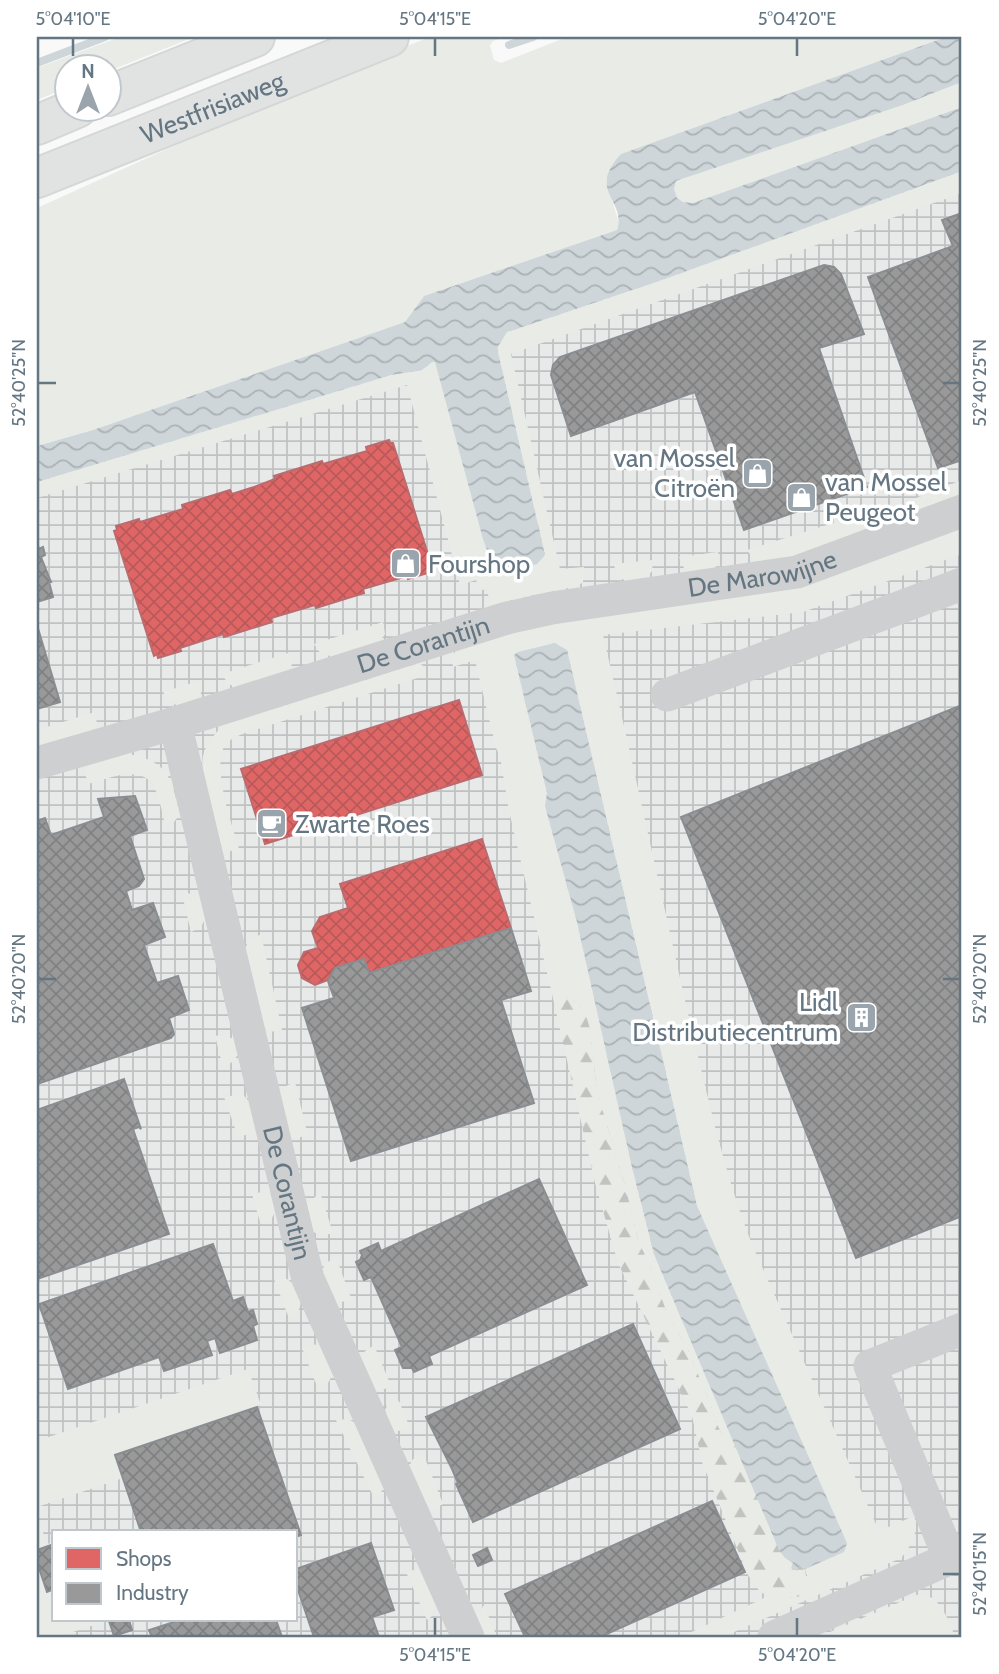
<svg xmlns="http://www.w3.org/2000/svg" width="999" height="1674" font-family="Cabin,sans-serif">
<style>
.industrial{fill:url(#industrial-grid);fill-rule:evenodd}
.grass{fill:#e8ebe6}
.forest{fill:url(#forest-firs)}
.water{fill:url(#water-waves)}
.shops{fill:url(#shops-cross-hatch);stroke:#bb6b6f;stroke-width:2}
.industry{fill:url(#industry-cross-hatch);stroke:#898e92;stroke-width:2}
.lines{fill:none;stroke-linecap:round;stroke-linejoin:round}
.stream{stroke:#ced6d9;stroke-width:8}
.highway-casing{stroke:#d5d6d6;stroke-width:42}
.minor{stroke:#cecfd0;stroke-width:33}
.highway{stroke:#e1e2e2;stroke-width:38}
.ticks{fill:none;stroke:#657683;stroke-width:2.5}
.labels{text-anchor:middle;stroke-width:7;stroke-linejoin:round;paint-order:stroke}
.street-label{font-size:26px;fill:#657683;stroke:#fff}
.poi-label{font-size:26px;fill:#657683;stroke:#fff;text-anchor:start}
.neatline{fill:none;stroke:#657683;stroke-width:2.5}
.ticks-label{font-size:18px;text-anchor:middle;fill:#657683}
</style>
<defs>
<pattern id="industrial-grid" width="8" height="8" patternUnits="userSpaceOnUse" patternTransform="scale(1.75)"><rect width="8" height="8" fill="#e8e9e9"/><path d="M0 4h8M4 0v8" fill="none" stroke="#c0c1c2"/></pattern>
<pattern id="forest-firs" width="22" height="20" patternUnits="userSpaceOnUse" patternTransform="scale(1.75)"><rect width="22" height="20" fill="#e8ebe6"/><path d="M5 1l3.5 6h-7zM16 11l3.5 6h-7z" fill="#c0c3c0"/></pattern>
<pattern id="water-waves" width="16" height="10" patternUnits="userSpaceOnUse" patternTransform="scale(1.75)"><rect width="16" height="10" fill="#ced6d9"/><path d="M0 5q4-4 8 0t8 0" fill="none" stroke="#abb2b5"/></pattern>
<pattern id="shops-cross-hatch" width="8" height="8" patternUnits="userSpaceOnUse" patternTransform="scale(1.75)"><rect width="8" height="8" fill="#e06666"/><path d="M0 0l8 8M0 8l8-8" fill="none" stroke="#b95959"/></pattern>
<pattern id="industry-cross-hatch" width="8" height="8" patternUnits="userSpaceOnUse" patternTransform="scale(1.75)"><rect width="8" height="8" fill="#999"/><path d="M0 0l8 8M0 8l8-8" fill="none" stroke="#808182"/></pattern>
</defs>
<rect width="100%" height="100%" fill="#f9f9f9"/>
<path class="industrial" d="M962,127v1510h-925v-1185zM54,1532h242v88h-242z"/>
<g class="grass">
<path d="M120,37h74l-85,34 -1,-5h-42v22l-29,12v-32z"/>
<path d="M430,37h74l-11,4 -3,5 4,14 7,3 66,-26h379l-325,117 -15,27 13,42 -2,7 -193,66 -19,26 -312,108 -56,16v-238l278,-126z"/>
<path d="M962,82v25l-269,96 -10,-1 -7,-4 -2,-9 2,-8 227,-76z"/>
<path d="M962,171v22l-451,161 49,215 24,-2 -1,15 -5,4 -63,13 -23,7 -6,-17 -7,2 -3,-11 -16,5 -53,-200 -370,113v-16l354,-107 31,-5 10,-8h4l51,189 5,13 9,10 44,-20 -48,-206 10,-16 155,-52z"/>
<path d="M962,480v20l-41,12 -10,-12z"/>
<path d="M872,511l3,12 -5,10 -72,25 -42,5 -9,-13z"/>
<path d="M962,528v26l-159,58 -200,23c30,127 57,255 86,383 18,76 34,151 62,224l128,289 35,-15c6,15 -3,30 -13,42l-178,79h-42l87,-41 21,2 13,-2 5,-21 -2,-6 39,-17 -147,-346 -130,-556 -45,2 -8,3 33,138 -2,13 32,116 55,245 22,87 81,191 -10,-4 -10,-21 -5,-17 -23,-55 -22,-40 -11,-33 -16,-35 -12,-51 -29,-97 -7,-63 -5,-17 -12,-12 -10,-5 -11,-1 -43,-183 -9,-55 -4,-8 -21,-88 -22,7 -1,-9 6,-12z"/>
<path d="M718,552l1,6 -4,11 -25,5 -6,-6 -5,-11z"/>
<path d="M653,560l-1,11 -6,8 -21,2 -6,-5 -6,-12z"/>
<path d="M383,622l2,12 -6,9 -44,14 -14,-3 -7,-10z"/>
<path d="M291,652l2,11 -6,9 -51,15 -8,-3 -6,-10z"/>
<path d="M419,663l7,5 -2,8 -182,58c-6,3 -14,6 -18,13 -12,22 9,81 16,105l-16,-2 -6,-5c-4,-21 -19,-69 -15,-89 3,-13 13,-24 22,-32z"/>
<path d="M199,681l2,12 -5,8 -20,4 -7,-4 -6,-9z"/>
<path d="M95,712l2,12 -6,9 -54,16v-19z"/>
<path d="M123,753c45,8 47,21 57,61l-6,8 -9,3c-3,-12 -5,-27 -11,-38 -12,-24 -47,-8 -66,-3l-3,-11 4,-10z"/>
<path d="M188,893l13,7 5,17 -5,10 -10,5 -9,-38z"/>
<path d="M261,934l21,96c-8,2 -13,3 -20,-3l-18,-76 4,-9z"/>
<path d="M221,1035l13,4 5,13 -5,9 -11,6 -8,-31z"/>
<path d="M295,1082l13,54 -16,2 -7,-7 -7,-36 6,-8z"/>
<path d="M242,1094c8,6 18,24 13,34 -3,5 -11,8 -17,9l-14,-40z"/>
<path d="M262,1192l11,5 3,13 -4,8 -12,4 -8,-28z"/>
<path d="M320,1192l13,41 -11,3 -11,-5 -5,-25z"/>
<path d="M336,1257l15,41 -9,4 -6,-1 -15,-30 5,-8z"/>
<path d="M285,1278c17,9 22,30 5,43l-16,-42z"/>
<path d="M311,1344c15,1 18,18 22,30l-5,9 -10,6 -16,-41z"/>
<path d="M374,1345l17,41 -9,4h-6l-17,-30 5,-8z"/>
<path d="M248,1369l13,36 -146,50 8,23 -86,29v-66z"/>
<path d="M399,1401l11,27 -10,3 -9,-2 -6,-19 2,-4z"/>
<path d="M348,1419l9,5 26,60 -2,11 -5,7 -40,-82z"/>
<path d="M423,1453l20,51 -9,5 -6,-1 -20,-40 5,-9z"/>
<path d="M37,1515l10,29 7,-2v78h55l-51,17h-21z"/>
<path d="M413,1570l12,5 12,29 -5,12 -5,4 -21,-48z"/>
<path d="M919,1594c20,0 30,26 36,43h-69l-3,-2 -5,2h-60z"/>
<path d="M484,1605l13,32h-14l-8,-18z"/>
</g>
<path class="forest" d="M552,994l11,1 10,5 12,12 5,17 7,63 29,97 12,51 16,35 11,33 22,40 23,55 5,17 10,21 10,4 44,105 6,8 20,11 3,22 -6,5 -13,2 -18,-1 -11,-5 -12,-17 -46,-113 -10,-46 -74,-153 -23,-80z"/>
<g class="water">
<path d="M946,37h16v45l-59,23 -227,76 -2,8 3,9 6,4 10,1 269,-96v64l-300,109 -155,52 -10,16 48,207 -8,9 -37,10 -8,-10 -9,-25 -48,-177h-3l-10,8 -31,5 -354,107v-36l56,-16 312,-108 19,-26 193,-66c10,-30 -31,-38 4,-76z"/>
<path d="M555,643l12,7 130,556 150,337 -3,9 -39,17 -6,-3 -2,5 -6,-3 2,-5 -8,-5 -6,-8 -125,-296 -22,-87 -55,-245 -32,-116 2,-13 -33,-138 4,-3z"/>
</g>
<g class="shops">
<path d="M389,440l1,3h3l39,124 -3,2 2,3 -23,7 -1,-3 -44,13 1,4 -48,15 -1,-3 -44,13 1,4 -48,15 -1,-3 -43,14 1,3 -23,7 -1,-4 -3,2 -40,-125 3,-1 -1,-4 23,-7 1,3 43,-13 -1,-4 48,-15 2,4 22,-7 21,-8 -1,-3 48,-15 1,3 44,-13 -1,-4z"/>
<path d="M459,700l23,75 -217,69 -24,-75z"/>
<path d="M482,839l29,89 -142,45 -5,-14 -29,9 -7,12 -13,5 -13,-7 -4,-13 6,-13 14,-4 -6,-17 8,-14 28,-9 -8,-24z"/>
</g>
<g class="industry">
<path d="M962,213v247l-24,8 -70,-191 85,-31 -11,-26z"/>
<path d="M824,265l10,2 7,7 23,60 -45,14 48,139 -123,43 -49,-138 -124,44 -20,-61 2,-10 7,-8z"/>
<path d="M37,542l2,7 4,-2 2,8 -4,2 10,25h-2l4,15 -16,5z"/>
<path d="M37,625l23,77 -23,7z"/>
<path d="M962,705v511l-106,42 -175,-441z"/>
<path d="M135,796l12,34 -17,6 14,43 -5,7 -13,5 6,19 21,-7 12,34 -21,8 13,38 21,-7 11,34 -20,8 5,16 -3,4 -134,46v-263l8,-3 6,17 53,-18 -6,-18z"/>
<path d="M511,928l20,63 -30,9 33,103 -183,58 -49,-153 32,-10 -6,-17 7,-13 29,-9 5,14z"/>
<path d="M124,1079l17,50 -2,-2 -6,2 36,105 -132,45v-169z"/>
<path d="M539,1179l48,106 -158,71 3,8 -18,8 -2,-4h-9l-8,-18 7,-3 -31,-70 -7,3 -8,-18 4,-2 2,-5 -2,-4 18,-8 3,8z"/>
<path d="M213,1244l20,57 10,-4 5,15 5,-2 4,14 -4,2 4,14 -37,13 -5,-15 -8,3 5,14 -48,16 -5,-14 -91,32 -29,-85z"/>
<path d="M633,1324l47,105 -207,93 -17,-38 2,-1 -6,-14 -26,-52z"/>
<path d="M257,1407l44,128 -5,2v-5h-155l-26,-77z"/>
<path d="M712,1501l33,71 -145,65h-75l-20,-43z"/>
<path d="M371,1543l23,67 -22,7 7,20h-65l-18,-53v-15z"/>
<path d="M54,1544v45l-7,3 -10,-30v-12z"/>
<path d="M487,1548l5,12 -14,6 -5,-11z"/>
<path d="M113,1620h16l3,10 -18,6 -5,-15z"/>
<path d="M180,1620h96l6,17h-130l-3,-7z"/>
</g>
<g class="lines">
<g class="stream">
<path d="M509,45l24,-8"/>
<path d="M37,63l68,-26"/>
</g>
<defs>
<g id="highway">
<path d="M108,96l147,-59"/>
<path d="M37,125l40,-17"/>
<path id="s3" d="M37,178l352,-141"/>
</g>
</defs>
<use href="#highway" class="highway-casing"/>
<g class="minor">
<path d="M667,695l295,-111"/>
<path id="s1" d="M175,723l133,556 160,358"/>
<path id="s2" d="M37,763l138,-40 332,-105 45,-10 245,-36 165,-61"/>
<path d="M950,1559l-80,-193 92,-37"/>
<path d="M774,1637l188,-84"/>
</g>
<use href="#highway" class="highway"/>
</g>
<path class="ticks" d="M73,38v18M435,38v18M797,38v18M38,383h18M943,383h17M38,979h18M943,979h17M943,1574h17M435,1618v18M797,1618v18"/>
<defs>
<symbol id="shop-square" viewBox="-11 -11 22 22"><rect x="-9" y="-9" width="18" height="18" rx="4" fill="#99a4ac" stroke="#fff"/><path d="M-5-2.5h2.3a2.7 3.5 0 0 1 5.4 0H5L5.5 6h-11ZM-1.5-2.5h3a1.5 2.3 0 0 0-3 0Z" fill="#fff"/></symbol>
<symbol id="cafe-square" viewBox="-11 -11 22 22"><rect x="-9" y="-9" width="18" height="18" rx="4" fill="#99a4ac" stroke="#fff"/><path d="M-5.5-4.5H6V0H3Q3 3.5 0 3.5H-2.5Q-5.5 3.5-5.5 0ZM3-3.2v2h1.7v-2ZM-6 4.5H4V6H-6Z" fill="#fff"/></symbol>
<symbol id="building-square" viewBox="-11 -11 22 22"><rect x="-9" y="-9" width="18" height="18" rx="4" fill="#99a4ac" stroke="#fff"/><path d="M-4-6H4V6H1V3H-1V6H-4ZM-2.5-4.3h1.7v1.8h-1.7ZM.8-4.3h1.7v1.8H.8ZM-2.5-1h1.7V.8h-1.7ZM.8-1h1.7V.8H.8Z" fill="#fff"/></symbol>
</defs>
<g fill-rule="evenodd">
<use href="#shop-square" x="740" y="456" width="35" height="35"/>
<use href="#shop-square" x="784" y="480" width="35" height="35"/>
<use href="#shop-square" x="388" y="546" width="35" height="35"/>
<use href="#cafe-square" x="254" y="806" width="35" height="35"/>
<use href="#building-square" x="844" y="1000" width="35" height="35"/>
</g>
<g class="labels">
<g class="street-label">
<text dy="9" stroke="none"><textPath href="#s3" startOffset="189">Westfrisiaweg</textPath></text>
<text dy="9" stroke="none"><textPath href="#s2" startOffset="751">De Marowijne</textPath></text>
<text dy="9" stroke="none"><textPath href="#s2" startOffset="404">De Corantijn</textPath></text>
<text dy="9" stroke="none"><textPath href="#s1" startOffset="483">De Corantijn</textPath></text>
</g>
<g class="poi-label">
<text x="735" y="467" text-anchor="end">van Mossel<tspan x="735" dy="30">Citroën</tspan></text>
<text x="825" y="491">van Mossel<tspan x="825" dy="30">Peugeot</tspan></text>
<text x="428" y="573">Fourshop</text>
<text x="295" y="833">Zwarte Roes</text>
<text x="838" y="1011" text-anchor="end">Lidl<tspan x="838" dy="30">Distributiecentrum</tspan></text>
</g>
</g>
<rect width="999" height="1674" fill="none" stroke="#ffffff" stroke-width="77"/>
<rect x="52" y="1530" width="245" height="91" fill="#ffffff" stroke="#c1c8cd" stroke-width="2"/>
<rect x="66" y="1548" width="35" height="21" fill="#e06666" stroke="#c1c8cd" stroke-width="2"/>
<text x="116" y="1566" font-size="21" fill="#657683">Shops</text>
<rect x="66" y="1583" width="35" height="21" fill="#999999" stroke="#c1c8cd" stroke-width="2"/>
<text x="116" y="1600" font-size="21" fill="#657683">Industry</text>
<g transform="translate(88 88)"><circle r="33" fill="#ffffff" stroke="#c1c8cd" stroke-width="2"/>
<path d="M0-5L12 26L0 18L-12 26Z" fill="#99a4ac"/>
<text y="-10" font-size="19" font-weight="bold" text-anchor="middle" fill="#657683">N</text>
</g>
<rect x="38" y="38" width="922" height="1598" class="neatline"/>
<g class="ticks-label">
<text x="73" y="25">5°04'10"E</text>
<text x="435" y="25">5°04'15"E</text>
<text x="797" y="25">5°04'20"E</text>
<text transform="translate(19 383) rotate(-90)" y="6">52°40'25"N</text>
<text transform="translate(980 383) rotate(-90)" y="6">52°40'25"N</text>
<text transform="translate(19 979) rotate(-90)" y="6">52°40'20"N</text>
<text transform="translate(980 979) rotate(-90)" y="6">52°40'20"N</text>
<text transform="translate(980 1574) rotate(-90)" y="6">52°40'15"N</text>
<text x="435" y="1661">5°04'15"E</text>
<text x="797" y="1661">5°04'20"E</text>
</g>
</svg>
